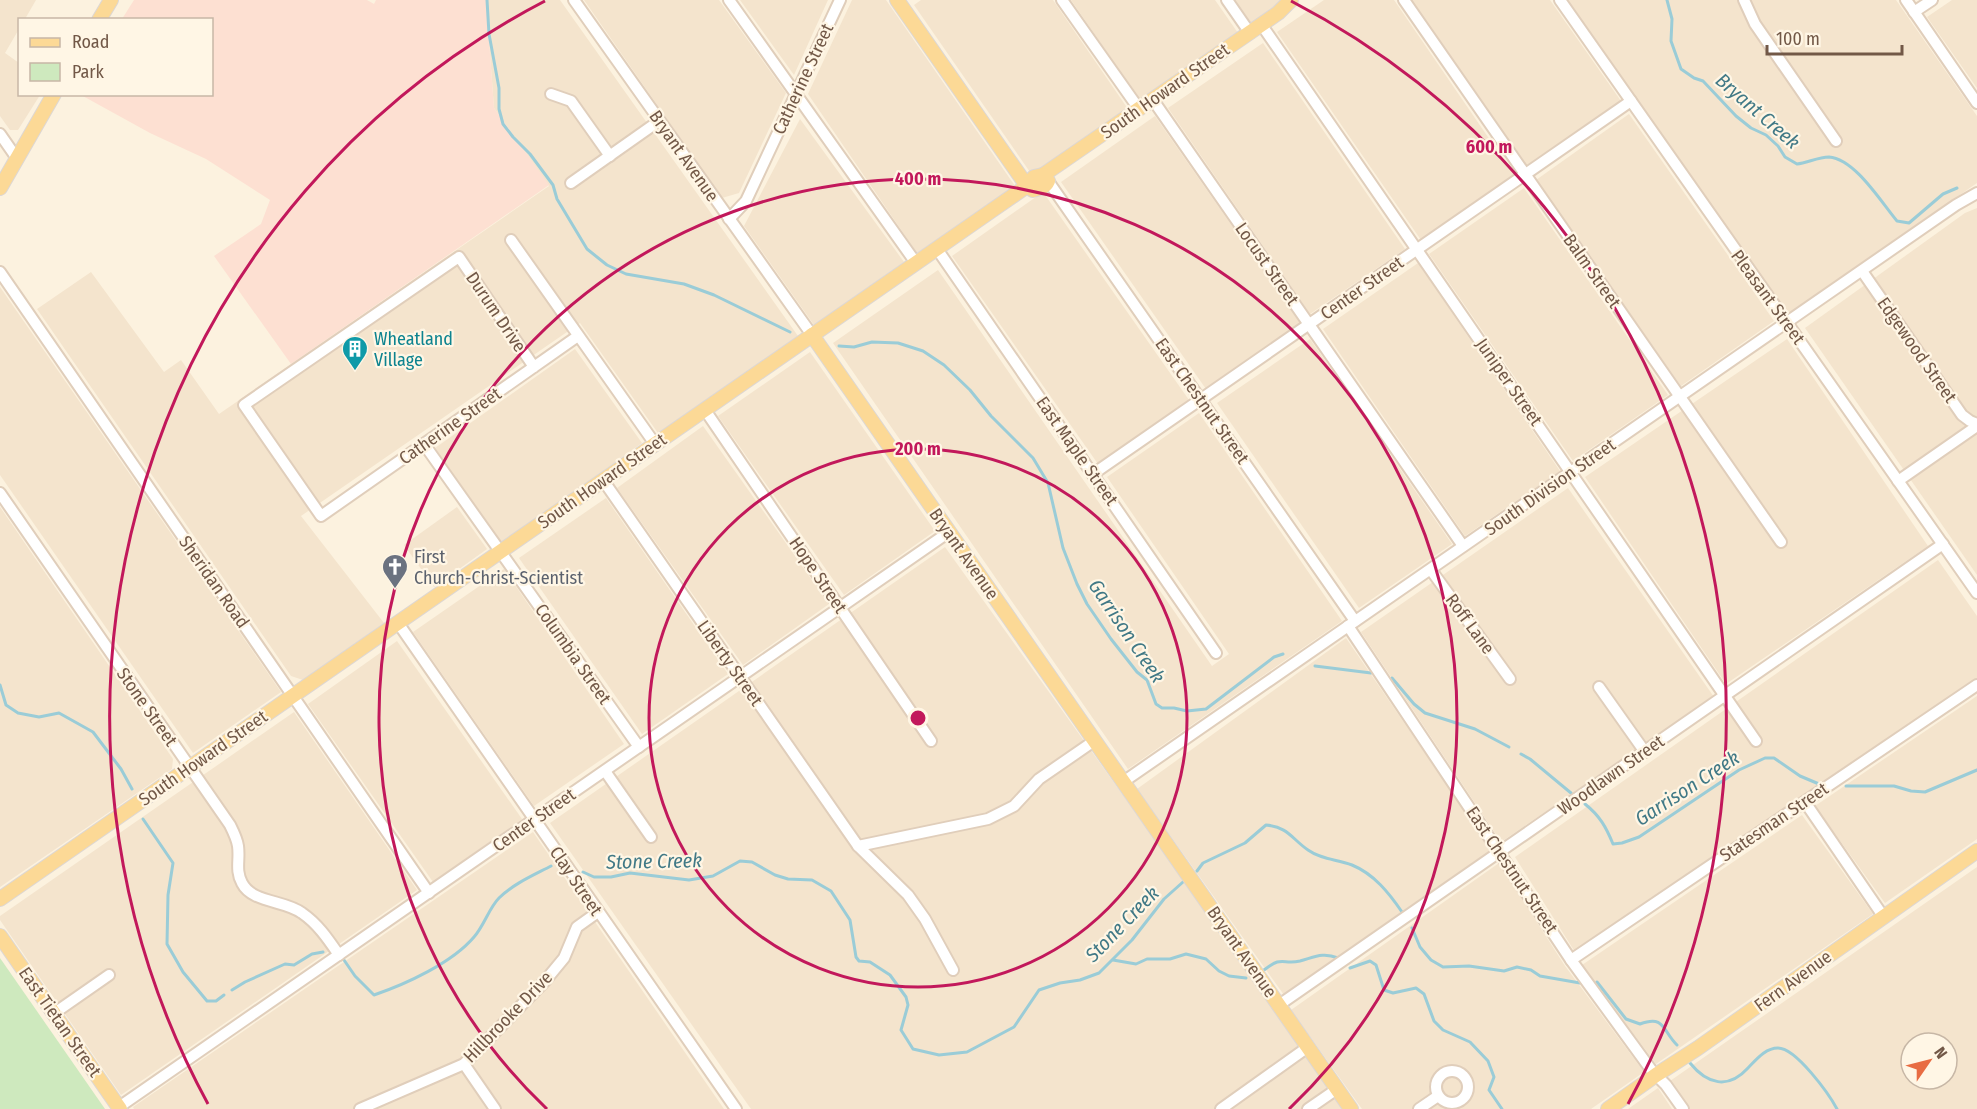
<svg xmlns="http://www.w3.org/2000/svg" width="1977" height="1109" font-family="'Fira Sans Condensed',sans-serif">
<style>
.residential{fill:#f4e4cd;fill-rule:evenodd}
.commercial{fill:#fde0d2}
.green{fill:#cee9be}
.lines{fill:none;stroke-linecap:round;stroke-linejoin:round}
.stream{stroke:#9accd7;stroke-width:3}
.minor-casing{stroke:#e0cebb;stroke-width:14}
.major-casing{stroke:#ddd7d3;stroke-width:16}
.minor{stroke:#fff;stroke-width:10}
.major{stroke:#fcd996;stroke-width:14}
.ring{fill:none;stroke:#c2185b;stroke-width:3}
.labels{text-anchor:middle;stroke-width:4.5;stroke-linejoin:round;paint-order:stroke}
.street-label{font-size:18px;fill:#725847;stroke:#fff6e5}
.culture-label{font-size:18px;fill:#0d838f;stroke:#fff6e5;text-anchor:start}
.worship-label{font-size:18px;fill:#5b616d;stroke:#fff6e5;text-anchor:start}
.water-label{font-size:20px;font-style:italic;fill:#417986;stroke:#fff6e5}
.centre{fill:#c2185b;stroke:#fff6e5;stroke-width:3}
.ring-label{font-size:18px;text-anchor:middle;font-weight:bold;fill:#c2185b;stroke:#fff6e5;stroke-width:4.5;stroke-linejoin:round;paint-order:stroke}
</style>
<rect width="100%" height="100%" fill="#fcf2df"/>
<g class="residential">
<path d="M0,0h36l-11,19 -5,1 -1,9 -14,24 14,10 1,31 20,1 -22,35h-8l-10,-14z"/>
<path d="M486,0h74l238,336 -140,97 -78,-110 -279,193 83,107 -81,57 -12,-4 -254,-367 54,-37 73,100 17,-12 38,54 330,-228 -55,-78z"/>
<path d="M584,0h135l67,93 -47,100 -17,5z"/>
<path d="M740,0h88l-34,75z"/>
<path d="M852,0h34l129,186 -98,67 -109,-159z"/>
<path d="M921,0h132l75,109 -96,66 -118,-170z"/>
<path d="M1071,0h144l23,33 -98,67z"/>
<path d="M1235,0h48l-32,23z"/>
<path d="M1324,0h70l120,175 -93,65 -144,-208z"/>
<path d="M1411,0h139l71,101 -94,66z"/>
<path d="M1568,0h328l81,116v67l-189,132z"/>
<path d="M1952,0h25v88l-50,-71z"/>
<path d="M1263,43l142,206 -95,65 -142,-206z"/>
<path d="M1629,114l145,207 -93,65 -145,-206z"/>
<path d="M1155,116l145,207 -94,66 -145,-207z"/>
<path d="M800,119l104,143 -90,63 -70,-99z"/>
<path d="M1524,188l144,207 -95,66 -144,-207z"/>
<path d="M1043,192l146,208 -91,64 -146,-208z"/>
<path d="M1977,208v367l-172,-247 160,-115z"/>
<path d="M1418,263l142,208 -95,65 -142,-207z"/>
<path d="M938,270l274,396 17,-12 -122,-177 92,-64 143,208 -214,148 -295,-426z"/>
<path d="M0,287l281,405 -88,61 -193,-278z"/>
<path d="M1310,339l142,205 -93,64 -142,-205z"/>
<path d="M1787,339l141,207 -202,138 -141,-207z"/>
<path d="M575,349l67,94 -140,100 -67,-95z"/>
<path d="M810,352l125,179 -91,64 -126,-179z"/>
<path d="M703,426l126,178 -86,61 -126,-177z"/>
<path d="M1568,488l146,209 -213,145 -140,-210z"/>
<path d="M606,498l122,176 -86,60 -123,-176z"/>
<path d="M0,507l173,252 -1,10 -172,118z"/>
<path d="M457,507l30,42 -53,38 -30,-42z"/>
<path d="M945,547l403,562h-597l-201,-286z"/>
<path d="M1938,560l39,56v66l-402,270 -60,-95z"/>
<path d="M504,569l120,175 -90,62 -121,-174z"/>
<path d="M1346,638l107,156 39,60 -208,141 -147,-206z"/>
<path d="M397,641l125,178 -89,63 -125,-178z"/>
<path d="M1977,696v143l-92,64 -70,-97z"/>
<path d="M294,712l123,178 -296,205 -121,-175v-4z"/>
<path d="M1802,815l71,99 -217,150 -74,-99z"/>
<path d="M533,832l191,277h-590l-1,-2z"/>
<path d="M1499,863l66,103 79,106 -53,37h-229l-71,-99z"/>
<path d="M1977,867v242h-287l-20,-28zM1911,1043h36v36h-36z"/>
<path d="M1658,1088l14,21h-44z"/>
</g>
<path class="commercial" d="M134,0h233l7,4 2,-4h110l8,108 55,77 -258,179 -77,-108 47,-32 9,-24 -64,-41 -56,-26 -69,-38 131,-1v-74l-90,-1z"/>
<path class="green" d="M0,958l105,151h-105z"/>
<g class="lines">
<g class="stream">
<path d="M487,0l2,34 10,54v21l4,15 10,13 17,17 23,31 4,14 30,50 20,16 19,9 58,10 30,11 76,37"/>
<path d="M1667,0l5,19 -1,22 10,28 13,9 9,3 33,35 15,12 15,7 12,11 7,11 12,7c10,-1 21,-7 32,-7 26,2 52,45 68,64l12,2 34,-29 14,-6"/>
<path d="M839,346l15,1 18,-5 26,1 25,8 21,14 26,25 21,26 42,42 15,25 15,65 14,36 10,20 24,35 26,33 10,8 9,24 6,4h12l13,3 19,-2 68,-52 9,-3"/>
<path d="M1315,666l56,7"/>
<path d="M1392,678l22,26 11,9 50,16 34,18"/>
<path d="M0,685l6,20 12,8 21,4 20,-4 34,19 28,37 11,20"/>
<path d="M1521,754l9,5 41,34"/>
<path d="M1846,786h48l17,5 14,1 52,-22"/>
<path d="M1585,804c15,12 21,23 28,40l9,-1 17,-6 100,-67 26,-12h9l26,18 19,8"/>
<path d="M143,819l30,44 -5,32 -1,49 16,28 24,29h9l8,-6"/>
<path d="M1197,871l6,-8 42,-20 21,-18c22,2 26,14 42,25 14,10 29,9 44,15 22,9 37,28 50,47"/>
<path d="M583,872l11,5h17l19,-4 59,7 24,-4 27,-15 12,1 23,13 13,4 24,1 19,11 19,29 6,37 3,4 11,1 20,13 16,22 2,8 -7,25 12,19 26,6 28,-3 47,-25 25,-37 21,-7 20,-3 19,-7 33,-33 32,-41 19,-17"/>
<path d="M1412,928l8,19 11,13 12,7 26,-1 35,5 13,-4 14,3 9,6 40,7"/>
<path d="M344,960l11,16 19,19c32,-11 78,-32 100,-58 10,-11 15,-29 25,-39 14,-14 35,-23 52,-32"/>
<path d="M1113,960l23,4 11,-5h23l16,-5 20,5 13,12 10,5 17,2"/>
<path d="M1350,968l20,-7 6,4 8,25 9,3 23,-5 8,6 10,27 9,9 27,12 18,19 6,16 -5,13 13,19"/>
<path d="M1264,970c19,-15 18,-5 36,-9 15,-4 23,-9 38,-3"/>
<path d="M1597,982l29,37 14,5c25,-9 22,6 37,21"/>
<path d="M232,990l13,-8 40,-18 9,1 18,-11 11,-2"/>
<path d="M1690,1063c17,21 38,27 58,5 8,-8 17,-20 30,-20 18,0 51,46 59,61"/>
</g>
<defs>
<g id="minor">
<path d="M574,0l238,335"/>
<path d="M729,0l187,263"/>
<path d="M1062,0l77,109"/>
<path d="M1227,0l23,33"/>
<path d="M1404,0l377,542"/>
<path d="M1560,0l417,593"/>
<path d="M1744,0l11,24 81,117"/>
<path d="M1906,0l71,103"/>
<path d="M1914,12l18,-12"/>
<path d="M1261,24l495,717"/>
<path d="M551,94l20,7 39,55"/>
<path d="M1153,100l310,446"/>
<path d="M0,134l16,23"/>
<path d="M1048,181l307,440"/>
<path d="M571,183l88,-62"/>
<path d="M729,219l17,-18 94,-201"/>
<path d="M511,240l144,204"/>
<path d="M937,249l279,404"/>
<path d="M1862,271l100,144 8,6 7,3"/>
<path d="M0,272l429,621"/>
<path d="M534,367l-75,-110 -215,148 77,111 257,-180"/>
<path d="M705,410l226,331"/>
<path d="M424,444l215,303"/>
<path d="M1093,474l538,-373"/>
<path d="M603,480l255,366 50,49 17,24 28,51"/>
<path d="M1898,481l79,-55"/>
<path d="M0,493l230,332c3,6 7,14 8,21 2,14 -3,24 4,37 10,20 43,17 60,30 16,11 26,26 37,42"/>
<path d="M1431,570l79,109"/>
<path d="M398,623l338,486"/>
<path d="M1348,626l223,334 81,111 14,14 17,24"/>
<path d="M1599,687l46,65"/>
<path d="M605,771l46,66"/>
<path d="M1123,782l833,-577 21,-12"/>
<path d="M1805,802l78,114"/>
<path d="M858,846l130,-27 26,-13 25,-27 55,-38"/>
<path d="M1571,960l406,-275"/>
<path d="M1279,1005l664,-461"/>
<path d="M53,1014l56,-39"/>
<path d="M464,1064l31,45"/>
<circle cx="1452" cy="1087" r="16"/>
<path d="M119,1107l830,-575"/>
<path d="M360,1109l104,-45 81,-83 19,-23 13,-31 21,-15"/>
<path d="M1221,1109l87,-62"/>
<path d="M1308,1109l29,-20"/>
<path d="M1419,1109l19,-13"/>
</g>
<g id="major">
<path d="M897,0l130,186"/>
<path d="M99,20l12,-20"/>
<path d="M1043,175l235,-162 13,-13"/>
<path d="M0,188l54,-94"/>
<path d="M812,335l539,774"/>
<path d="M0,899l991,-688 36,-25 7,-9 9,-2 5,6c-3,7 -9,7 -15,9l-6,-4"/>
<path d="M0,936l120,173"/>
<path d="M1608,1109l48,-34 42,-27 279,-197"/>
</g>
</defs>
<use href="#minor" class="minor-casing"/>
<use href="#major" class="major-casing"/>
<use href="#minor" class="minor"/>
<use href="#major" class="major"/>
</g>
<g class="ring">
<circle cx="918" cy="718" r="269"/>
<path d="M547 1109A539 539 0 1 1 1289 1109"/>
<path d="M208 1104A808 808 0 0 1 545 1M1291 1A808 808 0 0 1 1628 1104"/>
</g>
<defs>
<symbol id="building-pin" viewBox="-11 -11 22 30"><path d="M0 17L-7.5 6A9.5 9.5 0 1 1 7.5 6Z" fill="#0f9aa8" stroke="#fff6e5"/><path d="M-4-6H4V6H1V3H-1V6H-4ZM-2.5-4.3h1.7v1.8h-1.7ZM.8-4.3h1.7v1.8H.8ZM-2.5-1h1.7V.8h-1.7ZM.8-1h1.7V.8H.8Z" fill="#fff"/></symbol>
<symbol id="church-pin" viewBox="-11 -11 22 30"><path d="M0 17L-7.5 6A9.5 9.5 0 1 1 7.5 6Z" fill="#6b7280" stroke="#fff6e5"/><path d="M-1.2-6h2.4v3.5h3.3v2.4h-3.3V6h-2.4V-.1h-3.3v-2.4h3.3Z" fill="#fff"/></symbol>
</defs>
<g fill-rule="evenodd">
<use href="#building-pin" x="340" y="334" width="30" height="40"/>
<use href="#church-pin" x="380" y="552" width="30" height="40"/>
</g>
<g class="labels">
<g class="street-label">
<text transform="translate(803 79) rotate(-65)" y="6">Catherine Street</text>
<text transform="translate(1165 91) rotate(-35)" y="6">South Howard Street</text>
<text transform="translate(684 156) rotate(55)" y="6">Bryant Avenue</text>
<text transform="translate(1267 264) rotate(55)" y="6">Locust Street</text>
<text transform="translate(1592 271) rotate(55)" y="6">Balm Street</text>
<text transform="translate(1362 288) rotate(-35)" y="6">Center Street</text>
<text transform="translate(1768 297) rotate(54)" y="6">Pleasant Street</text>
<text transform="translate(496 312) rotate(56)" y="6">Durum Drive</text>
<text transform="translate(1917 350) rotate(55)" y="6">Edgewood Street</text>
<text transform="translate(1509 382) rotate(55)" y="6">Juniper Street</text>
<text transform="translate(1202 401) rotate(55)" y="6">East Chestnut Street</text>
<text transform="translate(450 426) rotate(-35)" y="6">Catherine Street</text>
<text transform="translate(1077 451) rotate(55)" y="6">East Maple Street</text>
<text transform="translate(602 481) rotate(-35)" y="6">South Howard Street</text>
<text transform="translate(1550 487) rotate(-35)" y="6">South Division Street</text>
<text transform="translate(964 554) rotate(55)" y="6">Bryant Avenue</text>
<text transform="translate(818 575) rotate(56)" y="6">Hope Street</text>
<text transform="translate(214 582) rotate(55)" y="6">Sheridan Road</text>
<text transform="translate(1470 624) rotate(54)" y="6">Roff Lane</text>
<text transform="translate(573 654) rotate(55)" y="6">Columbia Street</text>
<text transform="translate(730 663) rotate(55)" y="6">Liberty Street</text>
<text transform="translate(147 707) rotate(55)" y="6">Stone Street</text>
<text transform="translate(203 758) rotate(-35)" y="6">South Howard Street</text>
<text transform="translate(1611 775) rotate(-35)" y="6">Woodlawn Street</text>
<text transform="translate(534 820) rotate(-35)" y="6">Center Street</text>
<text transform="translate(1774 822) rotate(-34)" y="6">Statesman Street</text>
<text transform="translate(1512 870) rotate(56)" y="6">East Chestnut Street</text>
<text transform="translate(576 881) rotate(56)" y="6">Clay Street</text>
<text transform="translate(1242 952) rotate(55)" y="6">Bryant Avenue</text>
<text transform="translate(1793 981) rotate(-36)" y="6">Fern Avenue</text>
<text transform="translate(508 1017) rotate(-46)" y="6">Hillbrooke Drive</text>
<text transform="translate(60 1022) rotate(55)" y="6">East Tietan Street</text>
</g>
<g class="culture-label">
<text x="374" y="345">Wheatland<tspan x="374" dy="21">Village</tspan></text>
</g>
<g class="worship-label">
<text x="414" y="563">First<tspan x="414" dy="21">Church-Christ-Scientist</tspan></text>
</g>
<g class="water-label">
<text transform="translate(1758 111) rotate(41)" y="7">Bryant Creek</text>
<text transform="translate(1127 631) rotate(56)" y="7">Garrison Creek</text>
<text transform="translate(1687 788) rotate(-33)" y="7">Garrison Creek</text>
<text transform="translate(654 861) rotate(-1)" y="7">Stone Creek</text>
<text transform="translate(1122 924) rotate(-46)" y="7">Stone Creek</text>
</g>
</g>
<circle cx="918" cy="718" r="9" class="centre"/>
<g class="ring-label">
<text x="1489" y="153">600 m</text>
<text x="918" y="185">400 m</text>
<text x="918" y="455">200 m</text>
</g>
<rect x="18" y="18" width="195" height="78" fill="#fff6e5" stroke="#c7b7a6" stroke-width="1.5"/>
<rect x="30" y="38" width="30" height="9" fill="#fcd996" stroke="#c7b7a6" stroke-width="1.5"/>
<text x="72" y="48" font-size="18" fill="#725847">Road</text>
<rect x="30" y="63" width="30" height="18" fill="#cee9be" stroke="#c7b7a6" stroke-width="1.5"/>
<text x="72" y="78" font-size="18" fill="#725847">Park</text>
<g transform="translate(1929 1061) rotate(55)"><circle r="28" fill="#fff6e5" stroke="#c7b7a6" stroke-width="1.5"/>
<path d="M0-4.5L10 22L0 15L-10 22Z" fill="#e86c42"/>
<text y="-9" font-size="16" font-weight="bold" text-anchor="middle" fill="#725847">N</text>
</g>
<path d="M1767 45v9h135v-9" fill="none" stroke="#725847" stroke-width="3"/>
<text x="1776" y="45" font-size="18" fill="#725847" stroke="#fff6e5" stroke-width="4.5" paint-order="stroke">100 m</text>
</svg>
